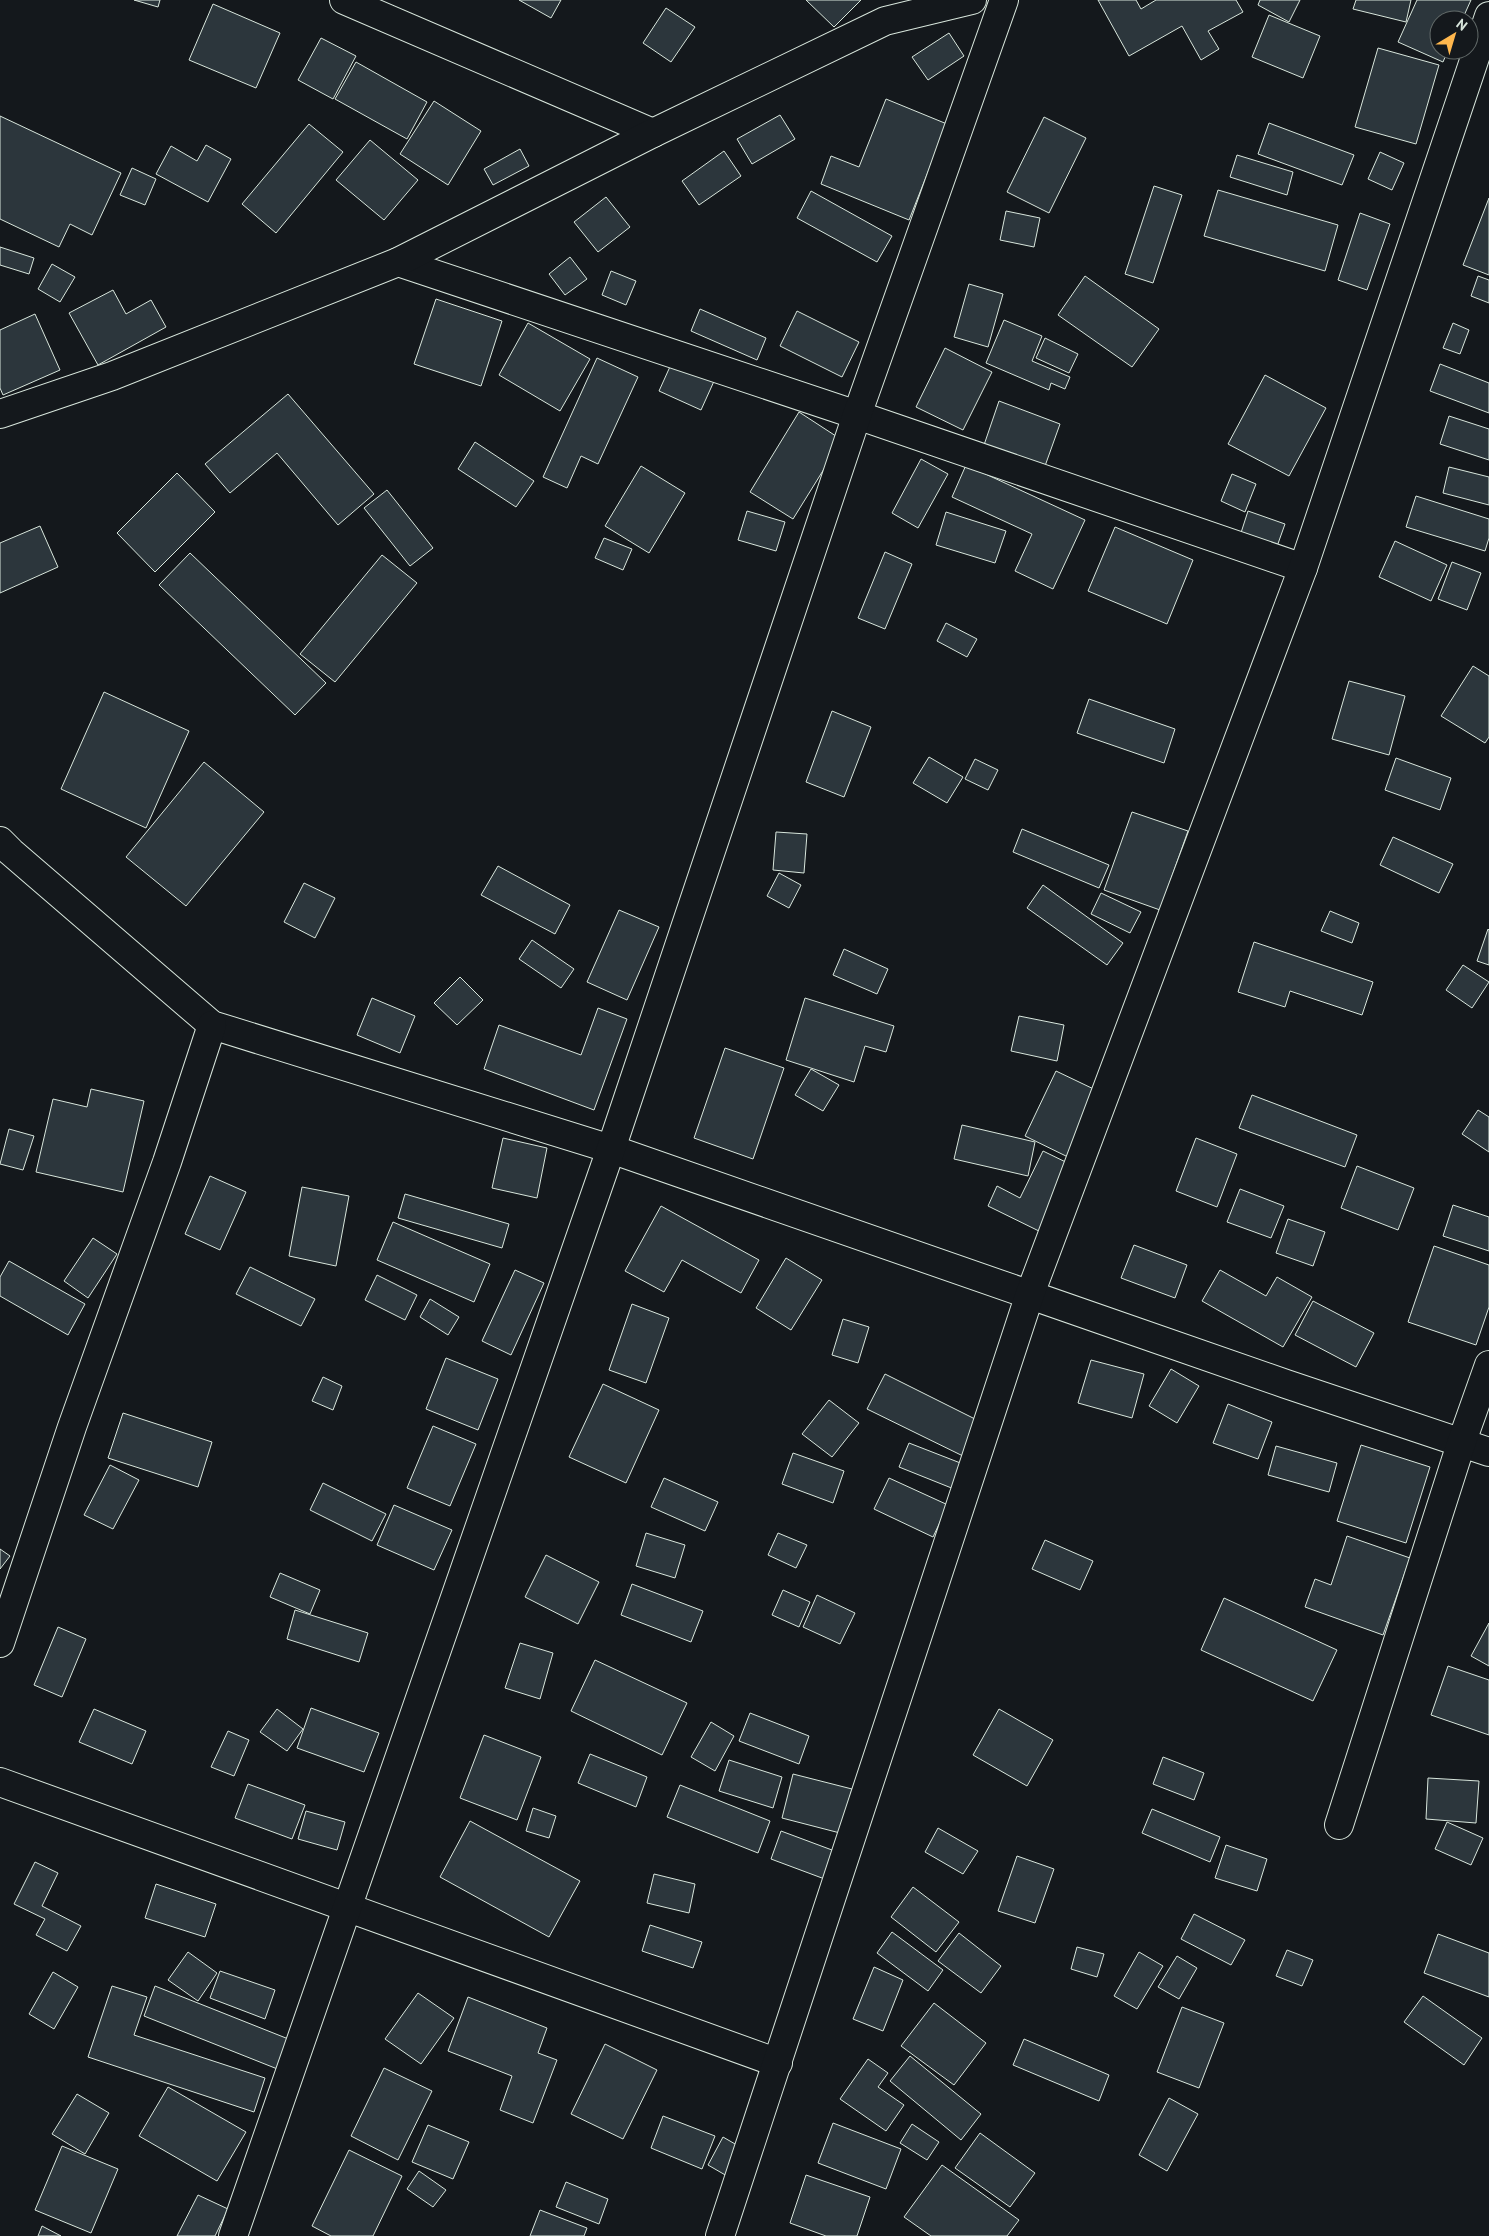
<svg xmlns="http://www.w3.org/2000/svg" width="1489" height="2236" font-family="'PT Sans',sans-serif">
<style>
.building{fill:#2c363c;stroke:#d8e6dc}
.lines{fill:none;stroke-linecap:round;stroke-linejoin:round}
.street-casing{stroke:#d8e6dc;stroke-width:30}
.street{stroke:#14181c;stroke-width:28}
</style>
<rect width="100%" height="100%" fill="#14181c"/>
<g class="building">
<path d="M134,0h26l-2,7z"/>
<path d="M519,0h42l-10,18z"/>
<path d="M806,0h55l-27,27z"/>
<path d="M1098,0h38l5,9 15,-9h80l7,12 -35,19 11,18 -18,11 -19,-34 -53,30z"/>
<path d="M1260,0h40l-11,22 -31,-17z"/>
<path d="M1356,0h55l-5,22 -53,-13z"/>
<path d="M1417,0h54l-9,20h-23v30h9l-5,12 -45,-20z"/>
<path d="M213,4l67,29 -24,55 -67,-28z"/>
<path d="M666,8l29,19 -24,35 -28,-19z"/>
<path d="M1269,15l51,21 -17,42 -51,-21z"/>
<path d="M949,33l15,23 -36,24 -16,-23z"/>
<path d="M321,38l35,18 -23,43 -35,-19z"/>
<path d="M1378,48l61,17 -23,79 -61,-17z"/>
<path d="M356,62l71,40 -20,37 -72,-40z"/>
<path d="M886,99l61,25 -38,96 -88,-36 10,-28 28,11z"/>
<path d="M434,101l47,30 -33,54 -48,-31z"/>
<path d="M780,115l15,24 -43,25 -15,-25z"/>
<path d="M0,116l121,57 -29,62 -22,-11 -11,23 -59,-28z"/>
<path d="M1044,117l42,21 -37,75 -42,-21z"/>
<path d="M1269,123l85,32 -12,30 -84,-31z"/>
<path d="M309,124l34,28 -67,81 -34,-29z"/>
<path d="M370,140l48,40 -34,40 -48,-40z"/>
<path d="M206,145l25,14 -23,43 -52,-28 15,-28 26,15z"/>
<path d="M520,149l9,17 -36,19 -9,-16z"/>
<path d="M724,151l17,25 -42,29 -17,-24z"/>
<path d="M1380,152l24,11 -12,27 -24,-11z"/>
<path d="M1237,155l56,17 -6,23 -57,-18z"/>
<path d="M132,168l24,11 -11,26 -25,-10z"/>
<path d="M1154,186l28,9 -29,88 -28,-9z"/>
<path d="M1218,190l120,35 -13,46 -121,-35z"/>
<path d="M811,191l81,45 -15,26 -80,-44z"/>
<path d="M606,197l24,30 -32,25 -24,-30z"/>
<path d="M1489,198v77l-26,-10z"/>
<path d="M1006,211l34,7 -6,29 -34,-7z"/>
<path d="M1360,213l30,11 -23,66 -29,-10z"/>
<path d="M0,247l34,11 -5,16 -29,-9z"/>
<path d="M570,257l17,22 -22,16 -16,-21z"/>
<path d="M52,264l23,13 -15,25 -22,-13z"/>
<path d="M611,271l25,10 -10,24 -24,-10z"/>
<path d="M1085,276l74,53 -27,38 -74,-52z"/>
<path d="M1478,276l11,4v23l-18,-7z"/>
<path d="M969,284l34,10 -15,53 -34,-10z"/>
<path d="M113,290l13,24 25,-14 15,27 -68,38 -29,-52z"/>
<path d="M436,299l66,22 -21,65 -67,-22z"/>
<path d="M700,309l66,29 -9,22 -66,-29z"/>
<path d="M797,311l62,31 -17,35 -62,-31z"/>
<path d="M35,314l25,56 -57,25 -3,-7v-58z"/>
<path d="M1004,320l38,16 -10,25 38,16 -5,12 -14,-6 -2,7 -63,-27z"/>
<path d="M528,323l62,36 -30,52 -61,-36z"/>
<path d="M1453,323l16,7 -9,24 -17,-6z"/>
<path d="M1045,338l33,16 -9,19 -33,-15z"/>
<path d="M945,348l47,24 -29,58 -47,-23z"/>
<path d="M597,358l41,19 -40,87 -17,-8 -14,32 -24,-11z"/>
<path d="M673,360l42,19 -14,31 -42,-19z"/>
<path d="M1440,364l49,19v30l-59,-22z"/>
<path d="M1265,375l61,33 -37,68 -61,-32z"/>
<path d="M288,394l86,100 -36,31 -61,-72 -47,40 -25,-29z"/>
<path d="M999,401l61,23 -15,42 -61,-21z"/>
<path d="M799,412l43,28 -49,79 -43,-27z"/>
<path d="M1449,416l40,13v31l-49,-16z"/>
<path d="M475,442l59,39 -18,26 -58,-38z"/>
<path d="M921,459l27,15 -30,54 -26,-15z"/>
<path d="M966,465l119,55 -32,69 -38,-18 17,-37 -80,-37z"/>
<path d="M641,466l44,27 -36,60 -44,-27z"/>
<path d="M1449,467l40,10v28l-46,-12z"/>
<path d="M177,473l38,39 -60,60 -38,-39z"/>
<path d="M1232,474l24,10 -11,28 -24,-11z"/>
<path d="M387,490l46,58 -23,18 -46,-58z"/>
<path d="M1416,496l73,23v19l-4,13 -79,-24z"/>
<path d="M747,511l38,11 -9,29 -38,-11z"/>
<path d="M1248,511l37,13 -10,28 -36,-13z"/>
<path d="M946,512l60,19 -11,32 -59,-18z"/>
<path d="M40,526l18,41 -58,26v-50z"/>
<path d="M1115,527l78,33 -26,64 -79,-33z"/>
<path d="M604,538l28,11 -9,21 -28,-12z"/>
<path d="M1395,541l52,24 -16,36 -52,-24z"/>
<path d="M885,552l27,12 -27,65 -27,-11z"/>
<path d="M190,553l136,130 -31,32 -136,-130z"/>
<path d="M382,555l35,28 -82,99 -35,-28z"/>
<path d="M1452,562l29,11 -14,37 -29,-11z"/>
<path d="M946,623l31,16 -10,18 -30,-16z"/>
<path d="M1473,666l16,10v61l-4,6 -44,-27z"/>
<path d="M1349,681l56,15 -16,59 -57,-16z"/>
<path d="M104,692l85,39 -43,97 -85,-39z"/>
<path d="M1089,699l86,30 -11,34 -87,-30z"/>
<path d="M832,711l39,16 -27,70 -38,-15z"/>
<path d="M929,757l34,20 -16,26 -34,-20z"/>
<path d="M1396,758l55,20 -11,32 -55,-20z"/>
<path d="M975,759l23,11 -10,20 -23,-11z"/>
<path d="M204,762l60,50 -78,94 -60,-49z"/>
<path d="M1132,812l56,19 -28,79 -56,-20z"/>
<path d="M1022,829l87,36 -10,23 -86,-36z"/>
<path d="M776,832l31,2 -3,39 -31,-3z"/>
<path d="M1393,837l60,27 -14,29 -59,-28z"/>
<path d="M498,866l72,39 -15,29 -74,-39z"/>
<path d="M779,873l22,12 -12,23 -22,-12z"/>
<path d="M304,883l31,15 -20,40 -31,-16z"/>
<path d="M1043,885l80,58 -16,22 -80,-57z"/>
<path d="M1101,893l40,19 -11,21 -39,-19z"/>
<path d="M619,910l40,17 -32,73 -40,-18z"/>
<path d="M1330,911l29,12 -7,20 -31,-12z"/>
<path d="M1488,929l1,1v35l-12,-4z"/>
<path d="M532,940l42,29 -13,19 -42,-29z"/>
<path d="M1254,942l119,40 -11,33 -72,-24 -5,16 -47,-15z"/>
<path d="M844,949l44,20 -11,25 -44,-19z"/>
<path d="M1463,965l26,17 -17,26 -26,-18z"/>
<path d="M460,977l23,23 -26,25 -23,-22z"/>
<path d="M372,998l43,18 -15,37 -43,-18z"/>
<path d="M805,998l89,28 -8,26 -21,-6 -11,36 -68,-22z"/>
<path d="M598,1008l29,11 -33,91 -110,-41 15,-44 82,30z"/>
<path d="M1019,1016l45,9 -7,36 -46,-10z"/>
<path d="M725,1048l59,20 -31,91 -59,-21z"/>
<path d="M811,1069l28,16 -16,26 -28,-16z"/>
<path d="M1056,1071l46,22 -32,65 -45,-22z"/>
<path d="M91,1089l53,12 -21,91 -87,-20 17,-73 34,8z"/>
<path d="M1252,1095l105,40 -12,32 -106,-39z"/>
<path d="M1478,1110l11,7v35l-27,-18z"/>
<path d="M962,1125l73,17 -7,34 -74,-17z"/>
<path d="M9,1129l25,7 -11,34 -23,-6z"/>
<path d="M503,1138l44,10 -10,50 -45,-10z"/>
<path d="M1196,1138l41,16 -20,53 -41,-16z"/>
<path d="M1043,1151l35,17 -33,66 -57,-28 9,-20 23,12z"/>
<path d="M1357,1166l57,22 -16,42 -57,-22z"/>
<path d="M210,1176l36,16 -26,58 -35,-16z"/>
<path d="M302,1187l47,9 -13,70 -47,-10z"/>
<path d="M1240,1189l44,17 -13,32 -44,-16z"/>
<path d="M405,1194l104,30 -7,24 -104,-30z"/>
<path d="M1453,1205l36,12v34l-46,-15z"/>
<path d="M661,1206l98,54 -18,33 -59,-33 -18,32 -39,-21z"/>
<path d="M1288,1219l37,13 -12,34 -37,-13z"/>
<path d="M393,1222l97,42 -16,38 -97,-42z"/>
<path d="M93,1238l24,16 -29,44 -24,-17z"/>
<path d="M1134,1245l53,20 -12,33 -54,-20z"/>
<path d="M1434,1246l55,19v42l-13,38 -68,-23z"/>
<path d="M786,1258l36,22 -31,50 -35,-22z"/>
<path d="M9,1261l76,43 -17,31 -68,-39v-19z"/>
<path d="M250,1267l65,32 -14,27 -65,-32z"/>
<path d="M515,1270l29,13 -33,72 -29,-14z"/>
<path d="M1220,1270l46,26 11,-19 35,20 -29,50 -81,-46z"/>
<path d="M377,1275l40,20 -12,25 -40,-20z"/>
<path d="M430,1299l29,18 -11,18 -28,-18z"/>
<path d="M1313,1301l61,32 -18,34 -61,-32z"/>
<path d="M632,1304l37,14 -23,65 -37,-13z"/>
<path d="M843,1319l26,8 -11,36 -26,-8z"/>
<path d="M446,1358l52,21 -20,51 -52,-21z"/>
<path d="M1091,1360l53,14 -12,44 -54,-15z"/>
<path d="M1171,1369l28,17 -22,37 -28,-17z"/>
<path d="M885,1374l98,49 -18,34 -98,-48z"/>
<path d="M323,1377l19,9 -9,24 -21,-9z"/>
<path d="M603,1384l56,26 -33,73 -57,-26z"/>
<path d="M829,1400l30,23 -27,34 -30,-23z"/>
<path d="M1228,1404l44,18 -14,37 -45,-16z"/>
<path d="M123,1413l89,29 -14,45 -90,-29z"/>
<path d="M433,1426l43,18 -26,62 -43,-18z"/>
<path d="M909,1443l54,21 -9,25 -55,-22z"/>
<path d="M1361,1445l69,22 -24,76 -69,-22z"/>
<path d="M1276,1446l61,17 -8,29 -61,-17z"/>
<path d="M793,1453l51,18 -11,32 -51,-19z"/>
<path d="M110,1465l29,15 -26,49 -29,-14z"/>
<path d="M664,1478l54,24 -13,29 -54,-24z"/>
<path d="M889,1478l59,27 -15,32 -59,-28z"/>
<path d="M323,1483l63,31 -14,27 -62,-31z"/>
<path d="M394,1505l58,25 -18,40 -57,-25z"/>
<path d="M646,1533l39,12 -10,33 -39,-12z"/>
<path d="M778,1533l29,12 -11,23 -28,-13z"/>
<path d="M1347,1536l63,22 -27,77 -78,-28 10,-28 16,6z"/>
<path d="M1045,1540l48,21 -13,29 -48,-21z"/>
<path d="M0,1549l10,7 -10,13z"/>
<path d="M546,1555l53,27 -21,42 -53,-27z"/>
<path d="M280,1573l40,17 -10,24 -40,-17z"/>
<path d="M632,1584l71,27 -12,31 -70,-27z"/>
<path d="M783,1590l27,12 -11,25 -27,-12z"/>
<path d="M817,1595l38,18 -15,31 -37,-17z"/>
<path d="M1224,1598l113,52 -24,51 -112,-51z"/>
<path d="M295,1610l73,23 -9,29 -72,-23z"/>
<path d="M1489,1623v43l-18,-10z"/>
<path d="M58,1627l28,12 -24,58 -28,-12z"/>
<path d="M520,1643l33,10 -13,46 -35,-11z"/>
<path d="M595,1660l92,43 -25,52 -91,-44z"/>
<path d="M1448,1666l41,14v55l-58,-20z"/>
<path d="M311,1708l68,25 -15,39 -67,-24z"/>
<path d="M94,1709l52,22 -14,33 -53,-22z"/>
<path d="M277,1709l26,20 -16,22 -27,-19z"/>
<path d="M999,1709l54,31 -26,46 -54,-31z"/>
<path d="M750,1713l59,23 -10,28 -60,-23z"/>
<path d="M711,1722l23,14 -19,35 -24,-14z"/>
<path d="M228,1731l21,9 -15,36 -23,-9z"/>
<path d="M484,1735l57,22 -24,63 -57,-22z"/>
<path d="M590,1754l57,23 -11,30 -58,-24z"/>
<path d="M1163,1757l41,16 -10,27 -41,-16z"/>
<path d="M729,1760l53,17 -9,31 -54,-17z"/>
<path d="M793,1774l59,15 -12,44 -58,-15z"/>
<path d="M1428,1778l51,3 -3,42 -50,-4z"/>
<path d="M248,1784l57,21 -13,34 -57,-21z"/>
<path d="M680,1785l90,36 -12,32 -91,-36z"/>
<path d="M533,1808l23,8 -7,22 -23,-7z"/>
<path d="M1152,1809l68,28 -10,25 -68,-29z"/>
<path d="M306,1811l39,11 -8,28 -39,-11z"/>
<path d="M470,1821l110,60 -31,56 -109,-60z"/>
<path d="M1447,1822l36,16 -12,27 -36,-16z"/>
<path d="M938,1828l40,23 -15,23 -38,-22z"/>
<path d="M781,1831l59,22 -10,28 -59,-22z"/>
<path d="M1226,1845l41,14 -10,32 -42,-13z"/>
<path d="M1017,1856l37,13 -19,54 -37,-12z"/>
<path d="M35,1862l23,11 -16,33 39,20 -14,25 -31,-16 9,-16 -31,-15z"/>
<path d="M654,1874l41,10 -6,29 -42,-10z"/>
<path d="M156,1884l60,20 -11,33 -60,-19z"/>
<path d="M913,1887l46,35 -23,30 -45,-35z"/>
<path d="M1194,1914l51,26 -14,25 -50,-26z"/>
<path d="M650,1925l52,17 -9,26 -51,-17z"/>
<path d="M892,1932l51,38 -15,21 -51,-38z"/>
<path d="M959,1933l42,33 -20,27 -43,-32z"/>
<path d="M1438,1934l51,19v44l-65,-24z"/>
<path d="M1077,1947l27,7 -7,23 -26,-8z"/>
<path d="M1287,1950l26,10 -11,26 -26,-10z"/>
<path d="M188,1952l29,21 -19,28 -30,-21z"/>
<path d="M1139,1952l24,14 -26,43 -23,-13z"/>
<path d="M1177,1956l20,12 -18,31 -21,-12z"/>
<path d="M874,1967l29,13 -20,51 -30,-12z"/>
<path d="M220,1971l55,19 -10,29 -55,-21z"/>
<path d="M53,1972l25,15 -24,42 -25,-15z"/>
<path d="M112,1986l35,11 -13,38 131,43 -11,34 -166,-55z"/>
<path d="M155,1986l141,56 -11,30 -141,-56z"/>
<path d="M418,1993l36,25 -33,46 -36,-25z"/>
<path d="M1423,1996l59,42 -18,27 -60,-43z"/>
<path d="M468,1997l79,31 -9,25 19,7 -24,63 -33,-13 12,-34 -64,-25z"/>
<path d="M934,2003l52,40 -32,42 -53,-39z"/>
<path d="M1182,2007l42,16 -25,65 -42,-16z"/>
<path d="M1024,2039l85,36 -10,26 -86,-36z"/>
<path d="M605,2044l52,26 -34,69 -52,-25z"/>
<path d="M910,2056l71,58 -20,26 -71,-59z"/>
<path d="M868,2059l20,14 -10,14 26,18 -18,26 -46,-32z"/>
<path d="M384,2068l48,23 -34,69 -47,-24z"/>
<path d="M168,2087l78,45 -29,49 -78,-45z"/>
<path d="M77,2094l32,19 -24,41 -33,-20z"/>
<path d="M1169,2098l29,16 -31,57 -28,-16z"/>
<path d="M663,2116l52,20 -13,33 -51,-21z"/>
<path d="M833,2123l68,26 -15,40 -68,-26z"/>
<path d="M912,2124l27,18 -12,18 -27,-17z"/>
<path d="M428,2125l41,17 -16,37 -41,-17z"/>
<path d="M980,2133l55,40 -25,34 -55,-39z"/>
<path d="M723,2137l19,11 -15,28 -19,-11z"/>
<path d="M62,2146l56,23 -27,64 -56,-23z"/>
<path d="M349,2150l53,26 -29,60h-42l-19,-10z"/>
<path d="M942,2165l77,55 -12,16h-76l-27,-19z"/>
<path d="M419,2171l27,19 -13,17 -26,-18z"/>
<path d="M806,2175l64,22 -13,39h-31l-36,-13z"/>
<path d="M566,2182l42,17 -9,25 -43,-17z"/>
<path d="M198,2195l30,14 -13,27h-38z"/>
<path d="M540,2210l47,18 -3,8h-54z"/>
<path d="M42,2226l19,10h-23z"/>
</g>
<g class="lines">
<defs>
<g id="street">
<path d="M344,0l309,133"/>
<path d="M398,262l459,153 446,153"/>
<path d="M0,414l112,-38 286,-114 255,-129 232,-112 87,-21"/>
<path d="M0,841l11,11 201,173 399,124 675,235 203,68"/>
<path d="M0,1643l72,-216 95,-265 45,-137"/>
<path d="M0,1782l778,281"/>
<path d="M1339,1825l122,-381 28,-79"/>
<path d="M233,2236l378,-1087 246,-734 147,-415"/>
<path d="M720,2236l310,-942 273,-726 186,-552"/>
</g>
</defs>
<use href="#street" class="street-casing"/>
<use href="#street" class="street"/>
</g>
<g transform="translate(1454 35) rotate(38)"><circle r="24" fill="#14181c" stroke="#626a69"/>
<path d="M0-4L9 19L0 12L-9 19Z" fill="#ffb74d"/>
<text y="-8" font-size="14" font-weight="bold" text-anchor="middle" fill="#d8e6dc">N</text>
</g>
</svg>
